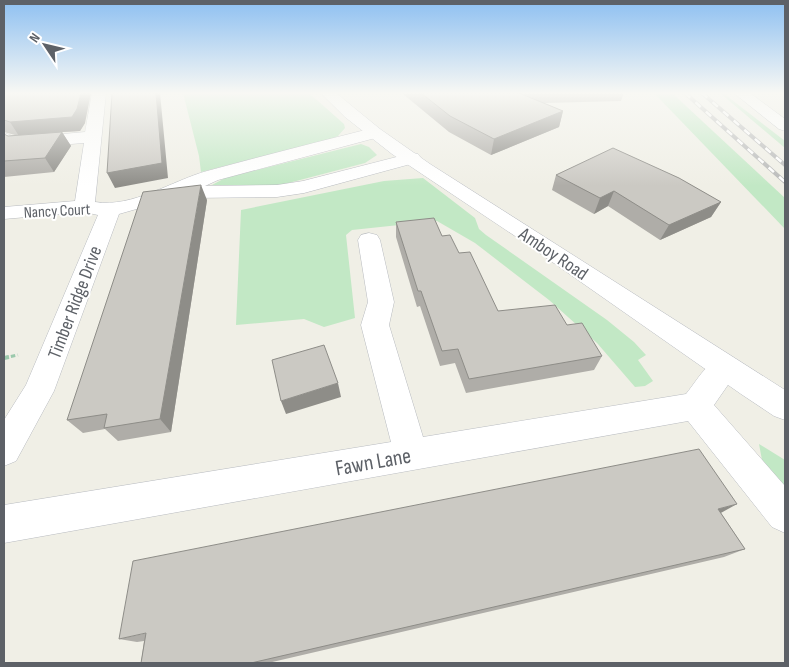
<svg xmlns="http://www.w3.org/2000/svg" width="789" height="667" font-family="'Sofia Sans Condensed',sans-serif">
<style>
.green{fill:#c2e8c5}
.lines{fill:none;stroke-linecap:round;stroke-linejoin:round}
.street-casing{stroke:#b8bbc0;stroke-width:1}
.secondary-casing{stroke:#b9bcc2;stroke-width:1}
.path-far1{stroke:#9bc9ac;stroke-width:3;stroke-dasharray:4.5 2.5;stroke-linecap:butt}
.path{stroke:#9bc9ac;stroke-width:4;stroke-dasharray:5.5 3;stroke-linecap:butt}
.street{fill:#fff;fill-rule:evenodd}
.secondary{fill:#fff;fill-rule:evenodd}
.rail-casing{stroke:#b7b8b8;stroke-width:4}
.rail{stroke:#fff;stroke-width:2.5;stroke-dasharray:7;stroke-linecap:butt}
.wall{fill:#afada8}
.shaded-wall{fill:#8e8d88}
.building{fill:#cbc9c3;stroke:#8e8d88}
.labels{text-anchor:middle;stroke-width:4;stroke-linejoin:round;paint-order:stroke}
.far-street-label{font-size:16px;fill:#5d6167;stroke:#fff}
.street-label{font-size:19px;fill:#5d6167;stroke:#fff}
.near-street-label{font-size:22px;fill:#5d6167;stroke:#fff}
</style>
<rect width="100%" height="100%" fill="#f0efe6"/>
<g class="green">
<path d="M183,93h126l35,31 1,4 -7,8 -7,3 -130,33 -2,-16z"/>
<path d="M654,93h18l113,105v31z"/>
<path d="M720,93h3l62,48v7z"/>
<path d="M361,144l8,3 8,8 -12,8 -88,23 -65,-1 13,-7z"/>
<path d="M423,178l52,40 4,11 7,6 121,85 27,22 12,13 -8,5 15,21 -8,5 -10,1 -38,-44 -48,-43 -74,-57 -38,-22 -85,9 -6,5 9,83 -31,9 -20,-8 -68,6 5,-115 143,-29z"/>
<path d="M759,444l26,16v32l-23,-32z"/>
</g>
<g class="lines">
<defs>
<g id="street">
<path d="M92,93h14l-11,109c38,6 76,-21 112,-31 55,-15 111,-29 166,-43l6,1 2,4 -2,4 -161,43 -13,6 72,-1 26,-4 109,-28 6,1 3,4 -3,4 -114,31 -27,4 -88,1 -7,-2 -63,18 -65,177 -38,70 -12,5v-46l22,-35 72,-170 -14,-3 -80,7v-12l71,-6 9,-58 -66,5 -14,-4v-11l15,5 66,-6z"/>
<path d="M734,93h16l35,26v12l-6,-2z"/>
<path d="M369,233l8,2 3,5 14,62 -5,23 34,112 263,-43c14,-17 25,-42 48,-34l5,9 -25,36 71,81v47l-13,-6 -84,-106 -684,122v-38l387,-63 -30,-117 7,-23 -10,-62 3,-5z"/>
</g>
<path id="secondary" d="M321,93h15l44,36 50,35 355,226v30l-11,-4 -33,-22 -223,-156 -126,-84 -47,-37z"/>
</defs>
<use href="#street" class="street-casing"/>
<use href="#secondary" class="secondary-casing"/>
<path class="path-far1" d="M4,358l14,-3"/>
<path class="path" d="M4,358l5,-1"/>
<use href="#street" class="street"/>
<use href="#secondary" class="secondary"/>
<defs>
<g id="rail">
<path d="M685,93l100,89"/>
<path d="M702,93l83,72"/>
</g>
</defs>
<use href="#rail" class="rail-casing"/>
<use href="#rail" class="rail"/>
</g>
<g class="wall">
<path d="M4,93l81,30 -5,8 -18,1 9,14 -17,26 -50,5v-43l4,2 7,-1 -11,-3z"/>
<path d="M403,93h221l-3,8 -77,2 19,8 -4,16 -68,28 -42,-23 -46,-38z"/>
<path d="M556,175l165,27 -10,15 -51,23 -52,-34 -14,8 -42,-24z"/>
<path d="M207,200l-36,232 -53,9 -13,-12 -22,4 -16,-13z"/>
<path d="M396,222l46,14 17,17 39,58 69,14 35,31 -8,14 -128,23 -11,-30 -15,3 -20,-60 -3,1 -21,-70z"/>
<path d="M721,513l24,36 -21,8 -456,106h-127l3,-22 -7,1 -18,-3z"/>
</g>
<g class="shaded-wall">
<path d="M81,93h10l-6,30 -5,8 -18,1 9,14 -17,26 -9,-14 -26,-22 -9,-14z"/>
<path d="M156,93h4l8,85 -53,10 -8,-15z"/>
<path d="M563,111l-4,16 -68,28 3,-16z"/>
<path d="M201,185l6,15 -36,232 -11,-13z"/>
<path d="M614,191l-6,15 -14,8 6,-16z"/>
<path d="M721,202l-10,15 -51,23 9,-15z"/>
<path d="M338,383l3,14 -55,17 -5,-13z"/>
<path d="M737,504l-18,10 -1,-5z"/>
</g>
<g class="building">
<path d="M4,93h77l-4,16 -5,8 -62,5 -6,-2z"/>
<path d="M112,93h44l6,70 -55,10z"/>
<path d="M421,93h98l44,18 -69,28 -44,-23z"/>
<path d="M62,132l-17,26 -41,3v-27l4,2z"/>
<path d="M613,148l66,30 42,24 -52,23 -55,-34 -14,7 -44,-23z"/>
<path d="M201,185l-41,234 -56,9 3,-14 -40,6 76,-228z"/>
<path d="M434,218l8,18 8,-1 9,18 11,-1 28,59 57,-6 12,20 15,-2 20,33 -133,23 -11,-30 -16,2 -21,-60h-3l-22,-69z"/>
<path d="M324,345l14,38 -57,18 -9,-41z"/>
<path d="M699,449l38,55 -19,5 27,40 -494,114h-110l5,-30 -27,6 14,-78z"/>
</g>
<linearGradient id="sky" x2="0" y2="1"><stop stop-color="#8ec0f1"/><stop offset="0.5" stop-color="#f8f8f4"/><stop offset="1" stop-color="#f8f8f4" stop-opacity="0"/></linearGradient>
<rect width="789" height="186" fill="url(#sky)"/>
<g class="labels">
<g class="far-street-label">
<text transform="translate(57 210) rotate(-3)" y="6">Nancy Court</text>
</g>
<g class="street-label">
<text transform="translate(554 253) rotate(34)" y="7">Amboy Road</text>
<text transform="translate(74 302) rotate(-69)" y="7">Timber Ridge Drive</text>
</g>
<g class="near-street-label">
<text transform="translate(373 461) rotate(-10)" y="8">Fawn Lane</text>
</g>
</g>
<rect width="789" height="667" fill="none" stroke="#5d6167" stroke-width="10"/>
<g transform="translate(45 45) rotate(305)" stroke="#ffffff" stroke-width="4" paint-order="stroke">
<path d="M0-4L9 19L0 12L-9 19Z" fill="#5d6167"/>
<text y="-8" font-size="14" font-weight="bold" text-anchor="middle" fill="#5d6167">N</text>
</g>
</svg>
